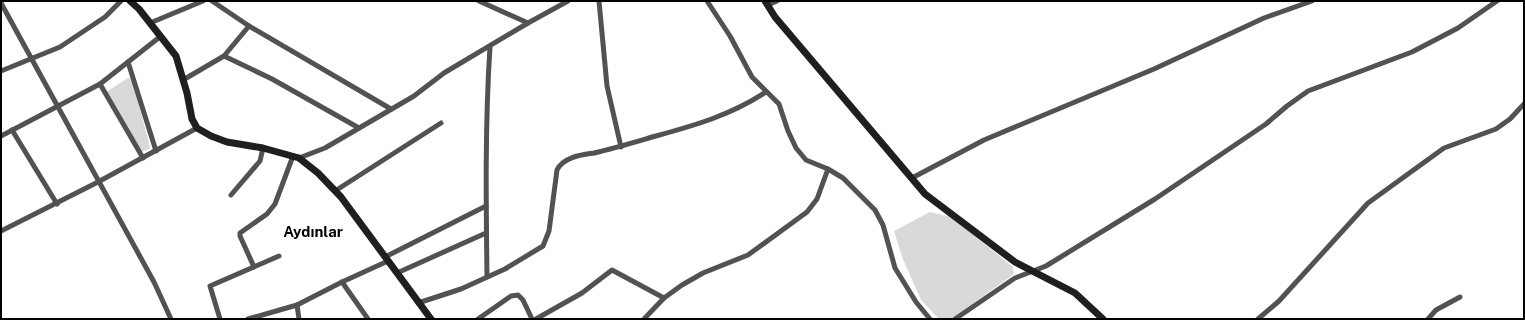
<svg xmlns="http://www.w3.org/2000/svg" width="1525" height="320" font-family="'Public Sans',sans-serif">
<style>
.green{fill:#d9d9d9}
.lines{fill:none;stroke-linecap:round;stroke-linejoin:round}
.street{stroke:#525252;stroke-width:5}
.secondary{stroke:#1f1f1f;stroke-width:7}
.labels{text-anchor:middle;stroke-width:3;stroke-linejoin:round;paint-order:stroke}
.district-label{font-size:15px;font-weight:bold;fill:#000;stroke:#fff}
</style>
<rect width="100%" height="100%" fill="#fff"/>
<g class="green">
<path d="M128,78l3,1 2,4 17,64 -1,2 -8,3 -34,-59 1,-2z"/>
<path d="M930,212l21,5 62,50 1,7 -63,45h-12l-18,-19 -19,-43 -8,-26z"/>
</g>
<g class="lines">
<g class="street">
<path d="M212,1l37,25 142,83"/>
<path d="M479,1l49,22"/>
<path d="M599,1l8,85 14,61"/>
<path d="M707,1l23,35 22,41 27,27 9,27 8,17 10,12 22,9 15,9 32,32 8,15 12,43 21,34 14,17"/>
<path d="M1,3l153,279 17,37"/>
<path d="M768,5l9,-4"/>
<path d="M150,23l53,-22"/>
<path d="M224,56l48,23 87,49"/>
<path d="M128,62l28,89"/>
<path d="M1,71l59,-24 45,-30 16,-16"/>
<path d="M183,80l41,-24 25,-30"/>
<path d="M100,84l43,74"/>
<path d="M12,130l45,74"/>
<path d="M1,136l99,-52 61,-48"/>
<path d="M299,158l26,-10 89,-52 30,-23 84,-50 40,-22"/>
<path d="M912,178l72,-38 170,-71 110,-51 48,-17"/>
<path d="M335,191l106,-68"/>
<path d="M231,195l29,-34 3,-13"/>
<path d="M1,231l97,-49 99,-54"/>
<path d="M385,257l101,-51"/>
<path d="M254,267l-14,-31v-3l27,-19 8,-10 18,-48"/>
<path d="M397,273l89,-40"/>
<path d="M487,277c-1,-77 -2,-154 3,-230"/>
<path d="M342,282l26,37"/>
<path d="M418,303l43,-14 44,-20 38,-23 6,-15 8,-61c6,-13 24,-15 37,-17 21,-5 41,-11 62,-17 40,-11 75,-21 110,-44"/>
<path d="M297,305l2,14"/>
<path d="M220,319l-10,-33 69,-30"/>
<path d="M248,319l49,-14 45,-23 46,-21"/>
<path d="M478,319l33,-23 7,-1 5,5 9,19"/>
<path d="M536,319l46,-26 30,-23 52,28"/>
<path d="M644,319l20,-21 18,-13 21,-12 45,-18 59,-43 10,-13 11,-30"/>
<path d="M955,319l60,-41 31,-12 109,-67 111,-75 21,-18 21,-15 104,-39 46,-24 39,-27"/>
<path d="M1258,319l21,-18 89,-98 76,-55 52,-19 14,-10 14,-15"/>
<path d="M1428,319l8,-9 24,-13"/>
</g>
<g class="secondary">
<path d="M130,1l9,8 37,47 11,37 5,26 5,9 14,8 16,6 36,6 36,10 19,15 23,24 90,122"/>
<path d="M765,1l10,16 150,177 90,68 60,31 28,26"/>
</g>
</g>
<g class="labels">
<g class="district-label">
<text x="313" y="237">Aydınlar</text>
</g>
</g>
<rect width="1525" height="320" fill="none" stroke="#000000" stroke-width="4"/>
</svg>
